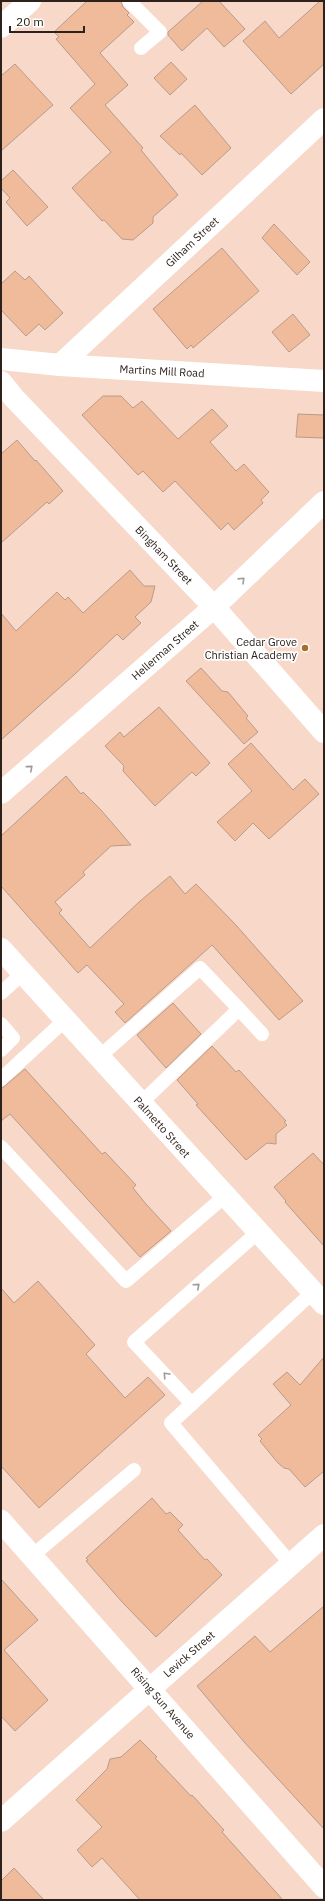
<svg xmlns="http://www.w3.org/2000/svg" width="325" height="1901" font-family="'IBM Plex Sans',sans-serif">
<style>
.building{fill:#efbb9a;stroke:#b89c8b}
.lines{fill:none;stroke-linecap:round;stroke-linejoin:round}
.service{stroke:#fff;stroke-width:14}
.minor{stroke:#fff;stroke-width:22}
.tertiary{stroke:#fff;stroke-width:22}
.secondary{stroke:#fff;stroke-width:22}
.oneway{stroke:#a09b98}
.poi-dot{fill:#a47029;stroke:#fff;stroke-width:1.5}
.labels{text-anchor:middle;stroke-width:3.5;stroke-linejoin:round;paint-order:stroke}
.street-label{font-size:11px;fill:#2c211b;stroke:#fff}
.poi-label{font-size:11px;fill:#2c211b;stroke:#fff;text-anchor:end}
</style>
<rect width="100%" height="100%" fill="#f7d8c9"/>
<g class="building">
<path d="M87,1h34l2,6 6,6 -2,2 7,7 -34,31 28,32 -23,20 38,43 -2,2 37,45 -25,22v6l-20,17 -11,-1 -18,-19 -2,1 -30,-33 39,-36 -41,-44 25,-24 -39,-45 3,-2 -5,-5z"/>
<path d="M203,1h16l26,28 -21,18 -17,-19 -25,23 -14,-16v-3z"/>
<path d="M320,1h4v63l-33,30 -48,-53 22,-20 14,17z"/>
<path d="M171,62l16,17 -17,16 -16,-17z"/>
<path d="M15,64l38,41 -52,46v-75z"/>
<path d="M195,105l36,43 -29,27 -21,-22 -1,2 -20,-19z"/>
<path d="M13,170l35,37 -21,19 -21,-24 4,-4 -9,-10v-7z"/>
<path d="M274,224l36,38 -13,13 -35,-37z"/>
<path d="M222,248l37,43 -66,57 -2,-3 -4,4 -34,-40z"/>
<path d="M15,271l10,9 4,-4 34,37 -18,17 -6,-6 -13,12 -25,-26v-26z"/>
<path d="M293,314l17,21 -21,17 -17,-20z"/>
<path d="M103,396h18l12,12 9,-7 36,38 34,-30 16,17 -18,16 26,29 8,-7 25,28 -8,8 2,3 -29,27 -6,-7 -7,7 -46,-49 -12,11 -20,-21 -5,4 -56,-60z"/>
<path d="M298,414l26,1v23l-28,-1z"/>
<path d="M17,440l18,21 1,-1 27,31 -14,13 -2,-2 -46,41v-89z"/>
<path d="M130,570l14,16h11l-4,16 -16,15 6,6 -18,17 -6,-6 -42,40 -74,66v-127l15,18 41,-39 8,8 3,-3 15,16z"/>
<path d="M201,668l21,23 6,1 20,24 -2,2 12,14 -14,12 -58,-63z"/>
<path d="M159,707l51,56 -14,13 -4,-4 -37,34 -32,-35 1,-5 -19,-20 15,-14 4,5z"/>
<path d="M251,743l42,47 12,-11 14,15 -50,45 -16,-16 -18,18 -18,-19 35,-31 -24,-27z"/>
<path d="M66,776l15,18 2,-2 18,18 30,35 -20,1 -28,26 2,3 -30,27 7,8 -3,3 31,35 49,-46 31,-26 15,18 11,-10 39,40 68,77 -24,19 -67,-75 -87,78 -10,-11 9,-8 -37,-39 -9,8 -77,-87v-50z"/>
<path d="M173,1003l28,31 -35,34 -29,-33z"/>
<path d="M212,1046l24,26 3,-2 47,51 -2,1 3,3 -11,9v10l-9,-1 -21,17 -50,-55 2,-1 -21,-24z"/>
<path d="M25,1069l77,85 3,-2 16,17 15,16 -3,3 13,16 25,27 -31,26 -130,-143 -9,7v-32z"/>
<path d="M313,1153l11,12v81l-39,-44 1,-1 -12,-14z"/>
<path d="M38,1281l57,64 -9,9 39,44 23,-21 17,18 -126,113 -38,-42v-178l13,15z"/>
<path d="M324,1357v114l-19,16 -16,-18 -5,-1 -6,-5 -18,-22 2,-2 -4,-4 33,-30 -18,-21 14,-12 13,13z"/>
<path d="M152,1498l14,16 4,-2 13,13 -5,5 27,30 2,-1 15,16 -66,62 -33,-34 -37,-42 2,-1 -2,-2z"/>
<path d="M1,1579l37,41 -34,30 44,50 -33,31 -14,-15z"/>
<path d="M324,1606v223l-79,-86 -48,-57 58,-50 15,16z"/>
<path d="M140,1740l17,17 -2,1 36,38 1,-1 32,35 -2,2 61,68h-143l-38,-42 -10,9 -15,-17 25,-23 -26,-27 31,-31 3,-10 11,-2z"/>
<path d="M14,1868l30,32h-43v-19z"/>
</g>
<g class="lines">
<g class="service">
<path d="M129,1l31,31 -19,16"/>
<path d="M1,993l22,-20"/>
<path d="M239,1009l23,25"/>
<path d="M1,1024l12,14 -12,12"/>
<path d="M99,1057l101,-89 39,41 -98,94"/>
<path d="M1,1079l64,-59"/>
<path d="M1,1147l125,134 99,-85"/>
<path d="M192,1404l-58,-62 124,-110"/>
<path d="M32,1556l102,-86"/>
<path d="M291,1564l-120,-141 142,-131"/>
</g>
<g class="minor">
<path d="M1,27l29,-26"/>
<path d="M60,365l264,-246"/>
<path d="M1,382l13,16 200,209 110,125"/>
<path d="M1,793l213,-186 110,-105"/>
<path d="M1,949l323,355"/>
</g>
<g class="tertiary">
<path d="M1,359l59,6 264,16"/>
<path d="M1,1821l149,-132"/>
</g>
<g class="secondary">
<path d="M1,1521l323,366"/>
<path d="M150,1689l174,-154"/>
</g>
</g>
<defs><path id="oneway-chevron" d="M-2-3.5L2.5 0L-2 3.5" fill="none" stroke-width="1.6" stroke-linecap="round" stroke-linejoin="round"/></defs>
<g class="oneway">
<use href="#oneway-chevron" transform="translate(242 580) rotate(-44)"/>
<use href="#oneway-chevron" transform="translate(30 768) rotate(-41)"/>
<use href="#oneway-chevron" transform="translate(197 1286) rotate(-42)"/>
<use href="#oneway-chevron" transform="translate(166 1375) rotate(-133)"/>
</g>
<circle class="poi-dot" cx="305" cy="648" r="4"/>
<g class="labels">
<g class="street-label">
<text transform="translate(192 242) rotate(-43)" y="4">Gilham Street</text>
<text transform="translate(162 371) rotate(3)" y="4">Martins Mill Road</text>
<text transform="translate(164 555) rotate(46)" y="4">Bingham Street</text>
<text transform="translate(165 650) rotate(-41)" y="4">Hellerman Street</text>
<text transform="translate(162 1127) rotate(48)" y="4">Palmetto Street</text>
<text transform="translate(189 1654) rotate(-41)" y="4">Levick Street</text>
<text transform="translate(163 1703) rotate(49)" y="4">Rising Sun Avenue</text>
</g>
<g class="poi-label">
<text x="297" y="646">Cedar Grove<tspan x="297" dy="13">Christian Academy</tspan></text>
</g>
</g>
<rect width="325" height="1901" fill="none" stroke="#2c211b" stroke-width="4"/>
<path d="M10 26v6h74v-6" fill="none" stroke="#2c211b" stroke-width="2"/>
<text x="16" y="26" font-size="12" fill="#2c211b" stroke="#ffffff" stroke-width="3" paint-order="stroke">20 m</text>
</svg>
